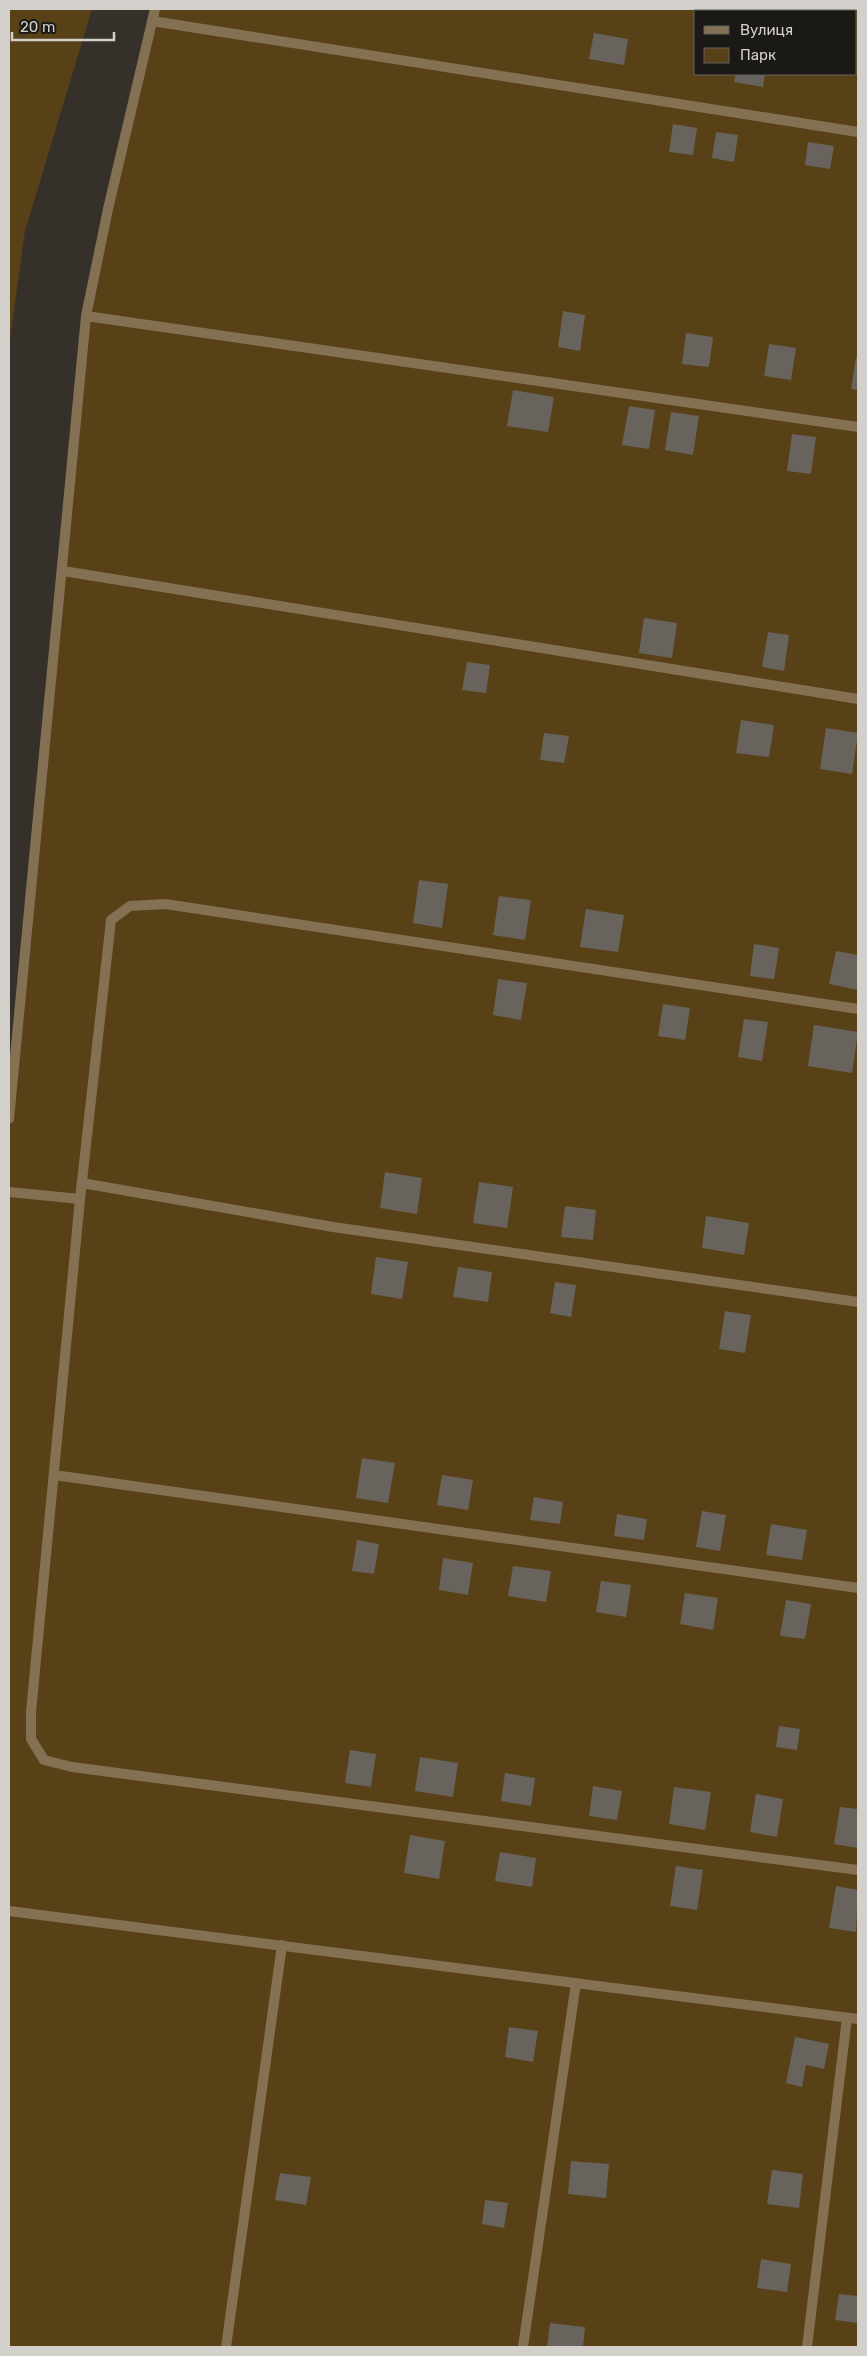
<svg xmlns="http://www.w3.org/2000/svg" width="867" height="2356" font-family="Rubik,sans-serif">
<style>
.green{fill:#584017;fill-rule:evenodd}
.building{fill:#68635c}
.lines{fill:none;stroke-linecap:round;stroke-linejoin:round}
.lane{stroke:#847153;stroke-width:10}
.street{stroke:#847153;stroke-width:10}
</style>
<rect width="100%" height="100%" fill="#35312a"/>
<g class="green">
<path d="M9,9h83l-67,222 -16,115z"/>
<path d="M155,9h703v2338h-849v-1228l77,-803zM696,11h160v63h-160z"/>
</g>
<g class="building">
<path d="M594,33l34,6 -4,26 -35,-6z"/>
<path d="M736,74h29l-2,13 -29,-5z"/>
<path d="M673,124l24,4 -4,27 -24,-3z"/>
<path d="M716,132l22,3 -4,27 -22,-4z"/>
<path d="M808,142l26,4 -4,23 -25,-4z"/>
<path d="M563,311l22,4 -5,36 -22,-4z"/>
<path d="M686,333l27,4 -4,30 -27,-3z"/>
<path d="M769,344l27,4 -5,32 -27,-4z"/>
<path d="M856,357l2,1v32l-7,-1z"/>
<path d="M513,390l41,7 -6,35 -41,-6z"/>
<path d="M629,406l26,4 -6,39 -27,-4z"/>
<path d="M671,412l28,4 -6,39 -28,-5z"/>
<path d="M792,434l24,3 -5,37 -24,-3z"/>
<path d="M644,618l33,5 -5,35 -33,-5z"/>
<path d="M768,632l21,3 -5,36 -22,-4z"/>
<path d="M467,662l23,3 -4,28 -24,-3z"/>
<path d="M741,720l33,5 -5,32 -33,-4z"/>
<path d="M826,728l32,5 -6,41 -32,-5z"/>
<path d="M544,733l25,3 -5,27 -24,-3z"/>
<path d="M419,880l29,4 -6,44 -29,-5z"/>
<path d="M499,896l32,4 -6,40 -32,-5z"/>
<path d="M586,909l38,6 -6,37 -38,-5z"/>
<path d="M754,944l25,4 -5,31 -24,-3z"/>
<path d="M836,951l22,4v35l-29,-6z"/>
<path d="M498,979l29,4 -6,37 -28,-5z"/>
<path d="M663,1004l27,4 -5,32 -27,-4z"/>
<path d="M744,1019l24,3 -6,39 -24,-4z"/>
<path d="M814,1025l44,7 -6,41 -44,-7z"/>
<path d="M385,1172l37,6 -5,36 -37,-6z"/>
<path d="M479,1182l34,5 -6,41 -34,-5z"/>
<path d="M565,1206l31,4 -3,30 -32,-3z"/>
<path d="M706,1216l43,7 -5,32 -42,-7z"/>
<path d="M376,1257l32,5 -6,37 -31,-5z"/>
<path d="M458,1267l34,5 -4,30 -35,-5z"/>
<path d="M555,1282l21,3 -5,32 -21,-4z"/>
<path d="M725,1311l26,4 -6,38 -26,-4z"/>
<path d="M362,1458l33,5 -7,40 -32,-5z"/>
<path d="M442,1475l31,5 -5,30 -31,-5z"/>
<path d="M534,1497l29,5 -3,22 -30,-4z"/>
<path d="M702,1511l24,4 -6,36 -24,-4z"/>
<path d="M617,1514l30,5 -3,21 -30,-4z"/>
<path d="M771,1524l36,6 -5,30 -36,-5z"/>
<path d="M357,1540l22,4 -5,30 -22,-3z"/>
<path d="M443,1558l30,5 -5,32 -29,-5z"/>
<path d="M513,1566l38,5 -5,31 -38,-6z"/>
<path d="M601,1581l30,4 -5,32 -30,-5z"/>
<path d="M685,1593l33,5 -5,32 -33,-6z"/>
<path d="M786,1600l25,4 -6,35 -25,-3z"/>
<path d="M779,1726l21,3 -3,21 -21,-3z"/>
<path d="M350,1750l26,4 -5,33 -26,-4z"/>
<path d="M420,1757l38,6 -5,34 -38,-6z"/>
<path d="M505,1773l30,5 -4,28 -30,-5z"/>
<path d="M593,1786l29,5 -5,29 -28,-4z"/>
<path d="M674,1787l37,5 -6,38 -36,-6z"/>
<path d="M756,1794l27,5 -6,38 -27,-5z"/>
<path d="M840,1807l18,2v39l-24,-4z"/>
<path d="M410,1835l35,6 -6,38 -35,-6z"/>
<path d="M500,1852l36,6 -4,29 -37,-6z"/>
<path d="M676,1866l27,4 -6,40 -27,-4z"/>
<path d="M836,1886l22,4 -2,42 -27,-4z"/>
<path d="M509,2027l29,4 -5,31 -28,-5z"/>
<path d="M795,2037l34,7 -5,25 -18,-4 -4,22 -16,-4z"/>
<path d="M571,2161l38,3 -3,34 -38,-4z"/>
<path d="M772,2170l31,4 -4,34 -32,-4z"/>
<path d="M280,2173l31,4 -5,28 -31,-5z"/>
<path d="M485,2200l23,3 -4,25 -22,-4z"/>
<path d="M761,2259l30,5 -4,28 -30,-4z"/>
<path d="M839,2294l19,2v27l-23,-3z"/>
<path d="M550,2323l35,4 -2,20h-36z"/>
</g>
<g class="lines">
<g class="lane">
<path d="M152,21l706,111"/>
<path d="M86,316l772,111"/>
<path d="M63,571l795,128"/>
<path d="M858,1009l-693,-105 -35,2 -19,14 -31,279 -49,513v27l13,21 28,7 786,103"/>
<path d="M82,1183l251,44 525,75"/>
<path d="M9,1192l71,7"/>
<path d="M54,1475l804,113"/>
<path d="M9,1911l849,108"/>
<path d="M226,2347l56,-402"/>
<path d="M523,2347l53,-364"/>
<path d="M807,2347l40,-329"/>
</g>
<path class="street" d="M9,1119l77,-803 22,-107 47,-200"/>
</g>
<rect width="867" height="2356" fill="none" stroke="#d3d0cc" stroke-width="20"/>
<rect x="694" y="10" width="162" height="65" fill="#1b1916" stroke="#65625f"/>
<rect x="704" y="26" width="25" height="8" fill="#847153" stroke="#65625f"/>
<text x="740" y="35" font-size="15" fill="#d3d0cc">Вулиця</text>
<rect x="704" y="48" width="25" height="15" fill="#584017" stroke="#65625f"/>
<text x="740" y="60" font-size="15" fill="#d3d0cc">Парк</text>
<path d="M12 32v8h102v-8" fill="none" stroke="#d3d0cc" stroke-width="2.5"/>
<text x="20" y="32" font-size="15" fill="#d3d0cc" stroke="#1b1916" stroke-width="4" paint-order="stroke">20 m</text>
</svg>
